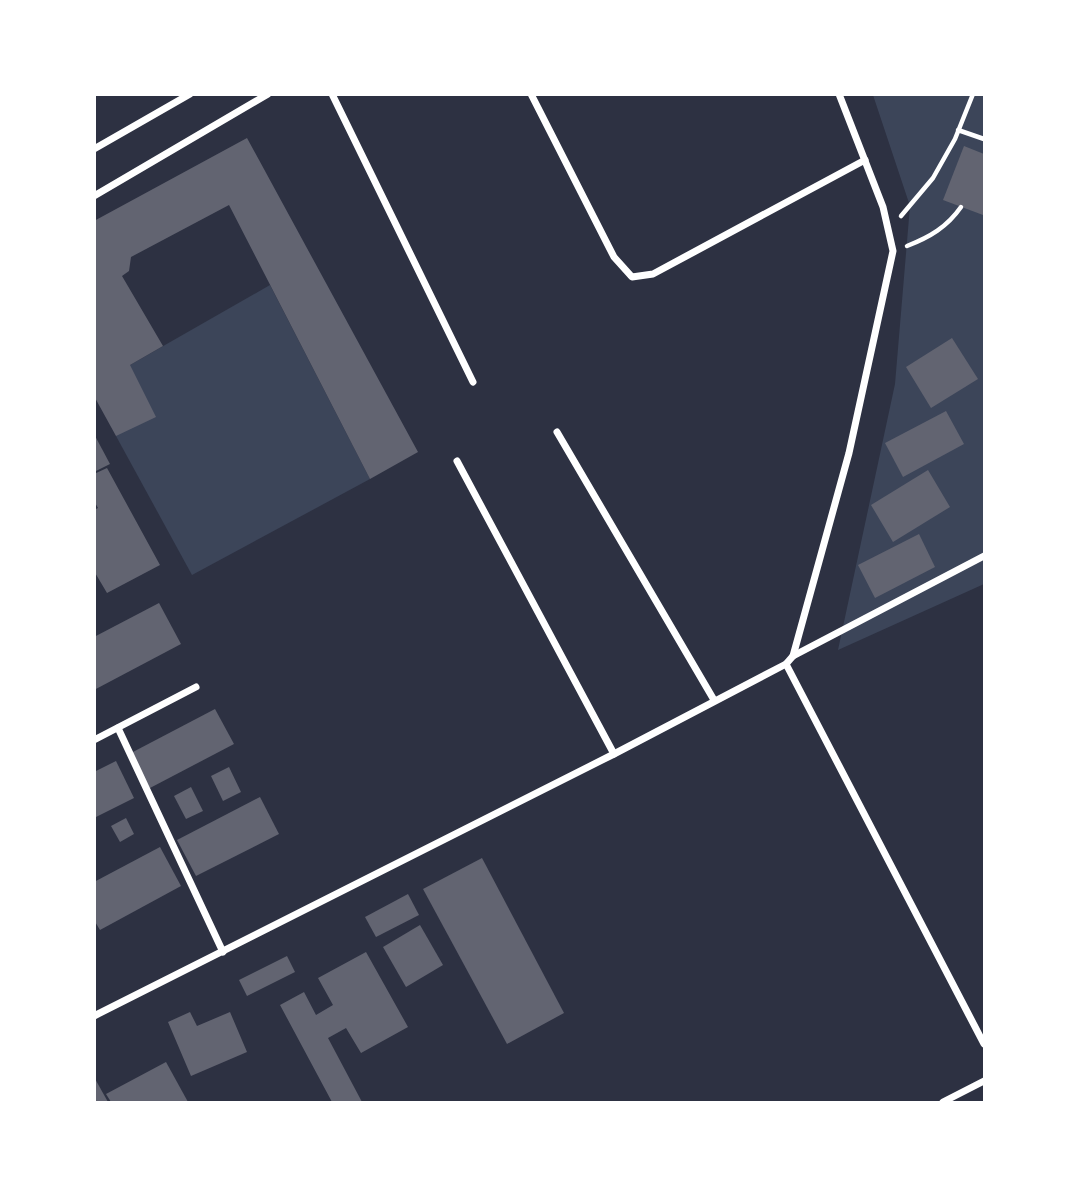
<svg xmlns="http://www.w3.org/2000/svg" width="1079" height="1197" font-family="'Noto Sans',sans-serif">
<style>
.green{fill:#3c4559}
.building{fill:#626471}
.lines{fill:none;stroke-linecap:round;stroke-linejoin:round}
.path{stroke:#fff;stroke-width:4.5}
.minor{stroke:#fff;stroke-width:7}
</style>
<rect width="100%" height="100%" fill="#2d3142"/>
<g class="green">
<path d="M873,95h111v489l-146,66 57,-266 15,-178z"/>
<path d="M270,285l100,194 -178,96 -76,-139 14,-71z"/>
</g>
<g class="building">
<path d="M247,138l171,314 -48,27 -141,-274 -98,52 -2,14 -7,5 41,70 -33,19 26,52 -40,19 -22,-40v-175z"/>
<path d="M964,146l20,8v56l-1,5 -40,-15z"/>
<path d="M952,338l26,41 -47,29 -25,-41z"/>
<path d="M946,411l18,33 -61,33 -18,-34z"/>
<path d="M94,434l16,30 -16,8z"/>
<path d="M107,468l53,97 -53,28 -13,-22v-61l4,-2 -4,-7v-27z"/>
<path d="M928,470l22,37 -57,35 -22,-37z"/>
<path d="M919,534l16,33 -60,31 -17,-33z"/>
<path d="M159,603l22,41 -87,46v-53z"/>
<path d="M215,709l19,35 -84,44 -19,-35z"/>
<path d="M116,761l18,37 -40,20v-46z"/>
<path d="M229,767l12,25 -18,9 -12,-25z"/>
<path d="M191,787l12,24 -17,8 -12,-23z"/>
<path d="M260,797l19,37 -83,42 -19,-36z"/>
<path d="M126,818l8,16 -14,8 -9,-16z"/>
<path d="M160,847l21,39 -81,44 -6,-10v-38z"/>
<path d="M482,858l82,155 -57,31 -84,-155z"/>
<path d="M408,894l11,21 -43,22 -11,-20z"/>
<path d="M420,925l23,40 -37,22 -23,-40z"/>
<path d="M366,952l42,75 -47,26 -15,-25 -18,10 34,64h-30l-52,-97 24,-13 12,23 17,-10 -15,-27z"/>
<path d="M287,956l8,16 -48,24 -8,-16z"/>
<path d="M190,1012l7,14 33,-14 17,40 -56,24 -23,-54z"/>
<path d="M166,1062l22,40h-77l-5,-8z"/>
<path d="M94,1077l14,25h-14z"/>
</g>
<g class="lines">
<g class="path">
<path d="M958,130l26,9"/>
<path d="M901,216l32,-38 22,-39 18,-45"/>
<path d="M907,246c23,-9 40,-19 54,-39"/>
</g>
<g class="minor">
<path d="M332,94l141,288"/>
<path d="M531,94l83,163 18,20 21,-3 212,-114"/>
<path d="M94,149l96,-55"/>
<path d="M94,196l174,-102"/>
<path d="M557,432l157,268"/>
<path d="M457,461l157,293"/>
<path d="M793,656l191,-100"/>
<path d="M786,664l198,380"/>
<path d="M118,728l105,224"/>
<path d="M94,740l102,-53"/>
<path d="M94,1016l520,-262 172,-90 7,-8 56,-203 44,-202 -10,-44 -44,-113"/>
<path d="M943,1102l41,-21"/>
</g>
</g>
<rect width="1079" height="1197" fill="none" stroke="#ffffff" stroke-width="192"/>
</svg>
